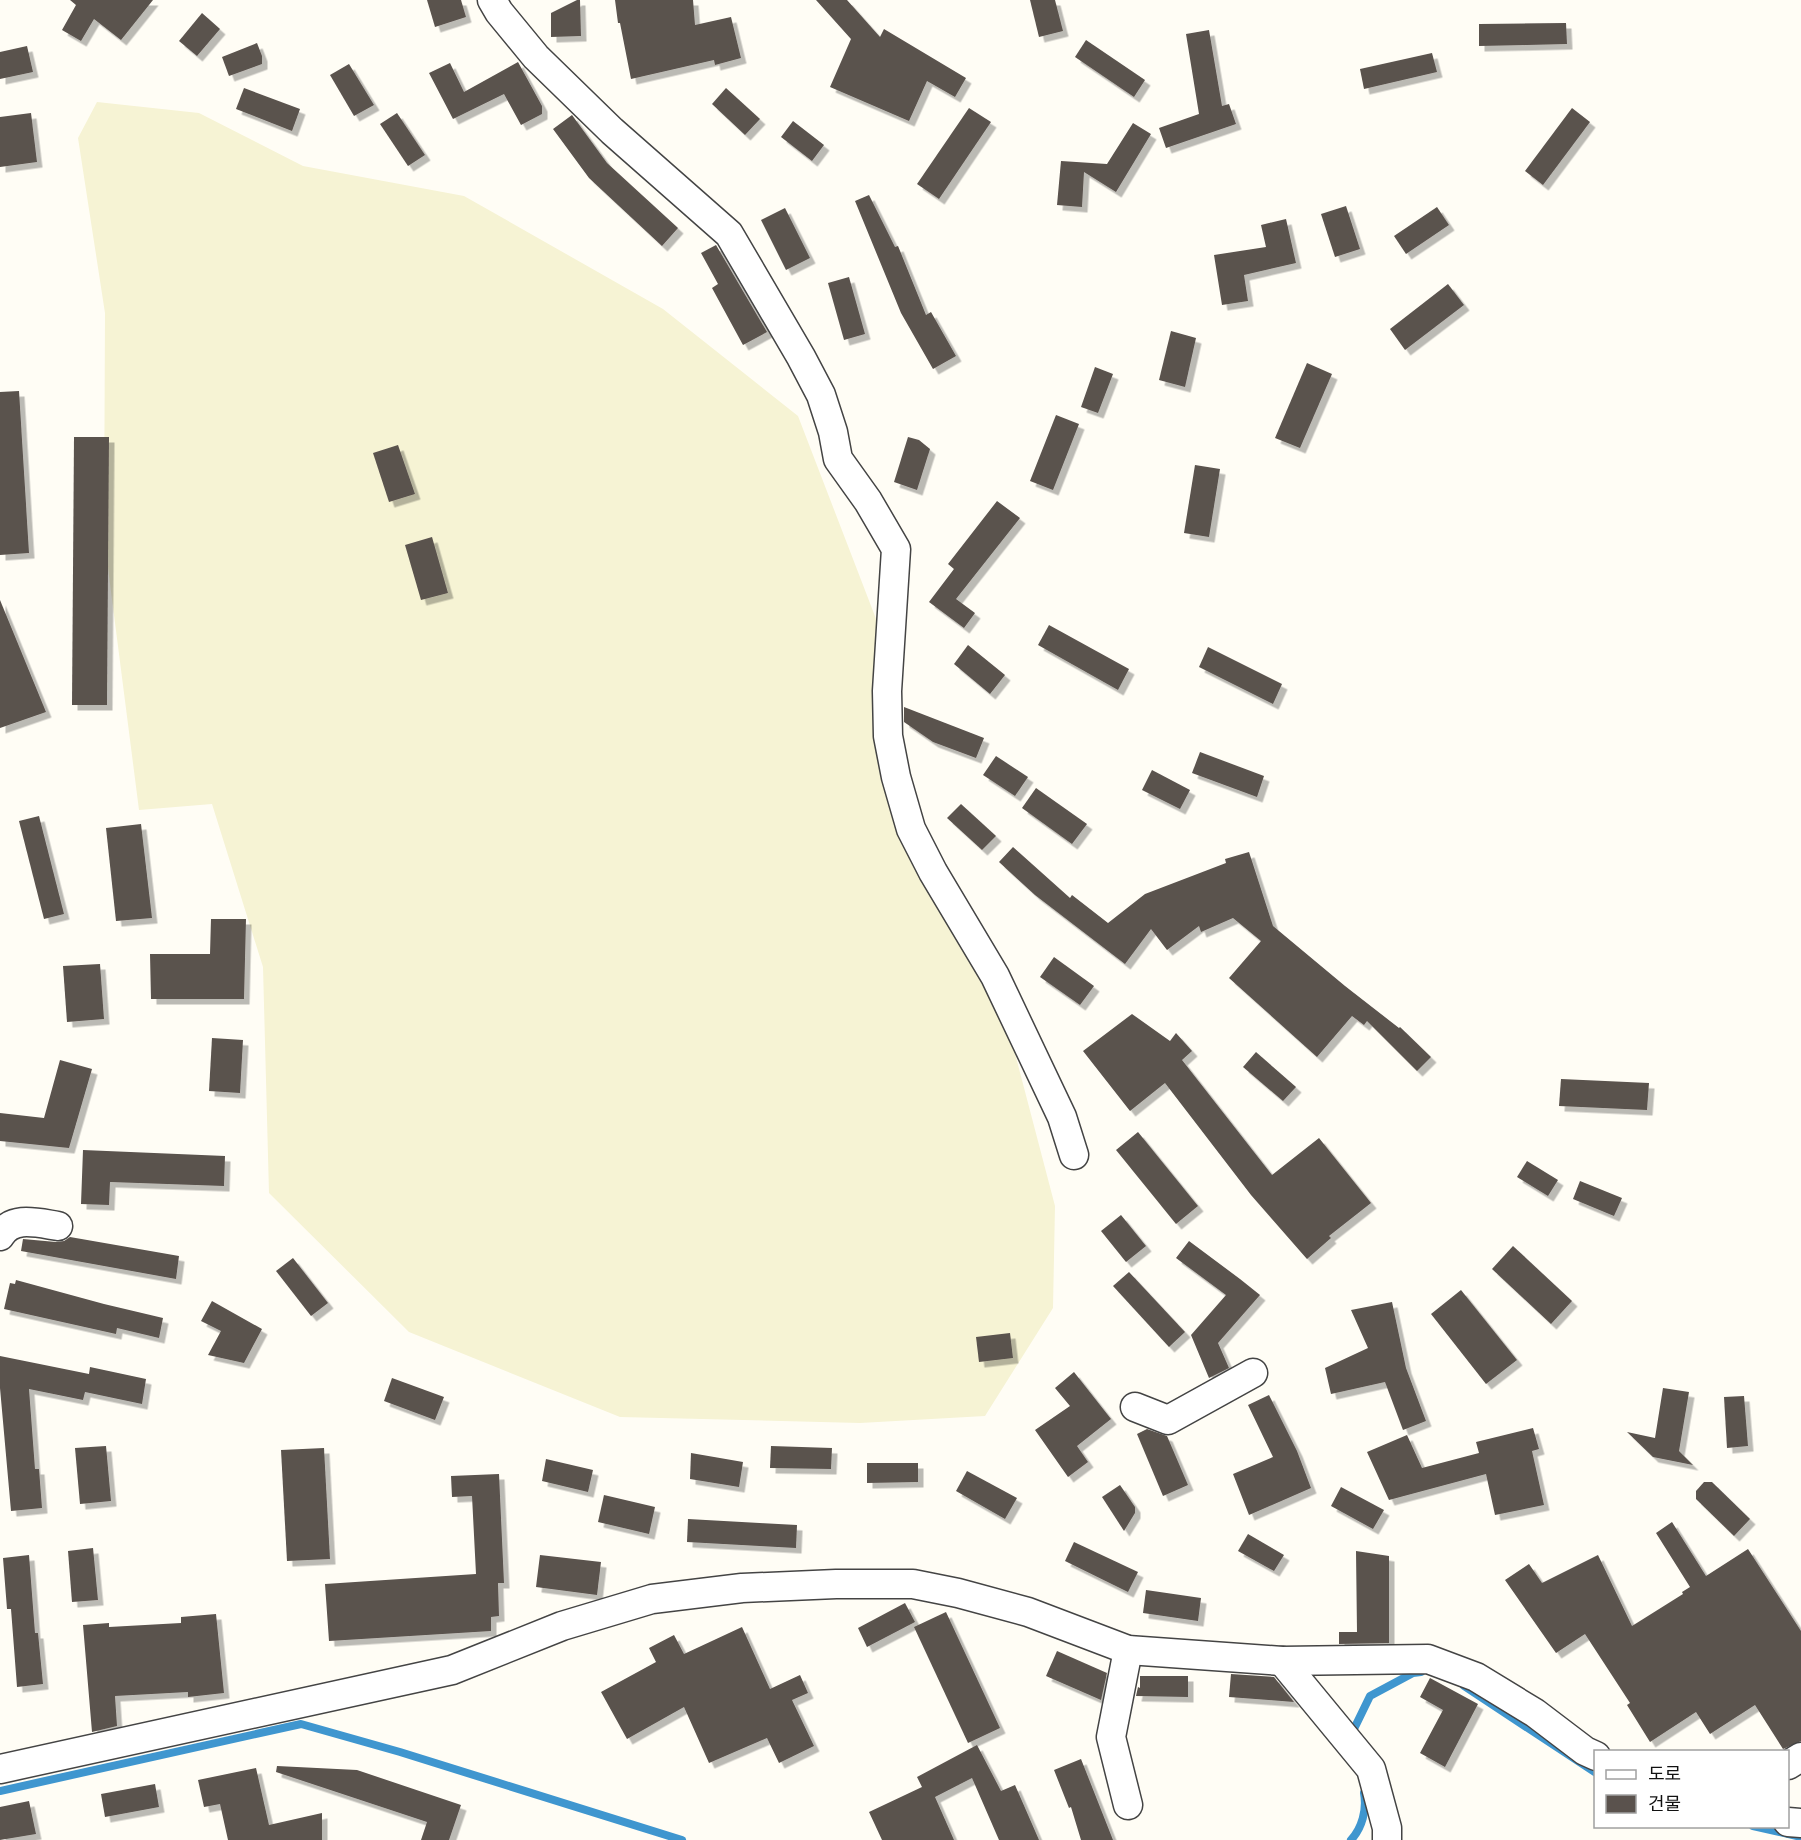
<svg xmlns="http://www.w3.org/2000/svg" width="1801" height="1840" font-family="'Libre Baskerville','Noto Sans KR',serif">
<defs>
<filter id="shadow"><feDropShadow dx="5.5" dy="5.5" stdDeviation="0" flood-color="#0004"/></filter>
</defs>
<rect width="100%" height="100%" fill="#fffdf5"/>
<polygon fill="#f6f3d4" points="97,102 199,113 303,166 464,196 663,309 798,416 888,650 888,775 1007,1023 1055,1206 1053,1308 985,1416 860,1423 620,1417 409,1332 269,1193 263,967 212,804 139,810 104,537 105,313 78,138"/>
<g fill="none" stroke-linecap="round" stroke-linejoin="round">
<g stroke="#3f96cf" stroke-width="8">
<polyline points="1464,1686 1596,1773"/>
<polyline points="1353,1734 1353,1731 1370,1696 1413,1673 1421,1672"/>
<polyline points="0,1791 301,1724 400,1752 682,1840"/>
<polyline points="1753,1826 1801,1837"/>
<path d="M1351,1840C1362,1828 1367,1810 1364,1793"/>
</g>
</g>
<g fill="#5a524d" filter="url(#shadow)">
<polygon points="70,0 153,0 121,40 94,19 81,41 62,30 76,5"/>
<polygon points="427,0 461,0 466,17 435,27"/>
<polygon points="577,0 580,0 581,36 551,37 551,13"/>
<polygon points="615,0 693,0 695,25 731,17 741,58 715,65 714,60 631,79 620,23 618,23"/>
<polygon points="816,0 847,0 880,37 884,29 966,78 955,97 927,81 909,121 830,87 851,39"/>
<polygon points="1030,0 1055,0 1063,31 1039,37"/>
<polygon points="202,13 220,29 197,56 179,41"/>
<polygon points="1566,23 1567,44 1479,46 1479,24"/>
<polygon points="1209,30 1222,106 1229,104 1236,124 1166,148 1159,128 1199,114 1186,34"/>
<polygon points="1086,40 1145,80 1134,97 1075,57"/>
<polygon points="257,43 262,56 262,64 229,76 222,57"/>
<polygon points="27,46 33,72 0,79 0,52"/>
<polygon points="1432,53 1437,72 1364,89 1360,69"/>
<polygon points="518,62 542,106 542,114 521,125 504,94 453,119 429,73 450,63 464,92"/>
<polygon points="349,64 374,105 354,116 330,75"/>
<polygon points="244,88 300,109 292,131 236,109"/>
<polygon points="726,88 760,119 745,135 712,104"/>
<polygon points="969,108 991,122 939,199 917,184"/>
<polygon points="1572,108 1590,122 1543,185 1525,171"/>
<polygon points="31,113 37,162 0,167 0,117"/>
<polygon points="397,113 425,155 408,166 380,124"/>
<polygon points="572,115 607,163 678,228 662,246 589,178 553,129"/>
<polygon points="793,121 824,145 812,161 781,137"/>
<polygon points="1133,123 1151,134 1116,192 1084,172 1082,207 1057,205 1061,161 1107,164"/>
<polygon points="869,195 895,247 898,246 926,315 931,312 956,356 933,369 901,313 855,201"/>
<polygon points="1346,206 1360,249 1335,257 1321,214"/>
<polygon points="1437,207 1449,225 1406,254 1394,236"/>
<polygon points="785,208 810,258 786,270 761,220"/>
<polygon points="1286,219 1296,263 1244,275 1248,301 1222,305 1214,255 1266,247 1261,225"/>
<polygon points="716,245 767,332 743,345 712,288 718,284 701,253"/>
<polygon points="849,277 865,334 844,340 828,283"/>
<polygon points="1448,284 1464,305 1405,350 1390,329"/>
<polygon points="1171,331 1196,338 1185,387 1159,380"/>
<polygon points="1307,363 1332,374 1300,448 1275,438"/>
<polygon points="1095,367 1113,374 1098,413 1081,407"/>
<polygon points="19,391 29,553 0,555 0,392"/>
<polygon points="1056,415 1079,424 1053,490 1030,481"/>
<polygon points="74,437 109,437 107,705 72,705"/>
<polygon points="908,437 919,440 930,449 917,490 894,482"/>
<polygon points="398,445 415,494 389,502 373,453"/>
<polygon points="1195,465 1220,469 1209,537 1184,533"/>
<polygon points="997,501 1020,518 956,599 975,613 964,628 929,602 954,569 948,564"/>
<polygon points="432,537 448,593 421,600 405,545"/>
<polygon points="0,600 46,712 0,728"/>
<polygon points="1049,625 1129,669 1118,690 1038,645"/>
<polygon points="968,645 1005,675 990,694 954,664"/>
<polygon points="1208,647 1282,684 1273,704 1199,667"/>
<polygon points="904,707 984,738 976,758 933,742 904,722"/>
<polygon points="1200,752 1264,776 1257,797 1192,773"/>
<polygon points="996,756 1028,777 1015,796 983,775"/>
<polygon points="1152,770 1190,790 1180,809 1142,790"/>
<polygon points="1036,788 1087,824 1072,844 1022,808"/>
<polygon points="961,804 996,836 982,850 947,818"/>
<polygon points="39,816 64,914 44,919 19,821"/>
<polygon points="141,824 152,918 116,921 106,828"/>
<polygon points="1013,847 1070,898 1072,895 1108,923 1145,894 1226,863 1225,859 1249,852 1273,926 1345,986 1399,1028 1400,1027 1431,1057 1417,1071 1367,1021 1364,1025 1352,1016 1317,1057 1229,978 1261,941 1233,918 1201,932 1199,926 1167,950 1151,929 1125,964 1035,895 999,862"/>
<polygon points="211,919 246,919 244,999 151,999 150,954 210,954"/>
<polygon points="1054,957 1094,986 1080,1005 1040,977"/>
<polygon points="100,964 104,1019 67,1022 63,966"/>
<polygon points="1132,1014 1170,1041 1176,1033 1192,1051 1182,1060 1272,1175 1319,1138 1371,1203 1329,1236 1331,1238 1307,1259 1251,1195 1165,1083 1130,1111 1083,1051"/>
<polygon points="212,1038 243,1040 240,1093 209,1091"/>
<polygon points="1256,1052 1296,1087 1283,1101 1243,1067"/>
<polygon points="60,1060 92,1069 69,1148 0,1141 0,1113 44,1118"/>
<polygon points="1561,1079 1649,1083 1647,1110 1559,1106"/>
<polygon points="1138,1132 1198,1206 1176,1224 1116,1150"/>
<polygon points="83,1150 225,1156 224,1186 110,1182 109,1205 81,1204"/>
<polygon points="1527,1161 1558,1180 1548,1196 1517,1177"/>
<polygon points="1580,1181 1622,1198 1614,1216 1573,1199"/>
<polygon points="1121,1215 1146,1246 1126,1262 1101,1231"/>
<polygon points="70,1237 179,1256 176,1279 21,1251 23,1239 56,1242 64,1241"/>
<polygon points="1189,1241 1240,1279 1260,1295 1218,1343 1229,1368 1209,1378 1191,1335 1226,1295 1176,1258"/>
<polygon points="1513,1246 1572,1301 1551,1324 1492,1269"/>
<polygon points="293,1258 328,1303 311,1316 276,1271"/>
<polygon points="1129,1272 1185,1332 1169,1347 1113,1286"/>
<polygon points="16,1280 104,1304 163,1318 159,1338 117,1328 116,1334 4,1309 10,1283 15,1284"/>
<polygon points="1461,1290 1517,1360 1486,1384 1431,1314"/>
<polygon points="212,1301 262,1329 244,1363 208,1355 221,1331 201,1321"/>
<polygon points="1392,1302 1406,1368 1426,1421 1403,1430 1385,1382 1331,1394 1325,1368 1368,1348 1351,1310"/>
<polygon points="1010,1333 1013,1358 979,1362 976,1337"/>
<polygon points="0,1356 89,1374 90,1367 146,1379 142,1404 85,1392 83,1400 29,1389 35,1469 39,1469 42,1508 11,1511 0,1388"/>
<polygon points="1074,1372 1111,1419 1077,1446 1088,1462 1068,1477 1035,1430 1070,1406 1055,1388"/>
<polygon points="392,1378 444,1397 435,1420 384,1401"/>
<polygon points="1663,1388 1689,1392 1679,1451 1693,1465 1653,1457 1627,1432 1655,1438"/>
<polygon points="1269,1395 1297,1451 1311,1488 1249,1515 1233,1474 1273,1457 1248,1405"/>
<polygon points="1744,1396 1748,1446 1727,1448 1724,1397"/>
<polygon points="1533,1428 1539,1449 1532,1451 1544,1505 1495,1515 1486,1474 1389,1500 1367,1452 1407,1435 1422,1468 1479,1453 1476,1442"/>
<polygon points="1147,1429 1167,1436 1188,1485 1163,1496 1137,1434"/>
<polygon points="106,1446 111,1501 80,1504 75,1448"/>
<polygon points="771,1446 832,1448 831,1469 770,1468"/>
<polygon points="324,1448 330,1559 287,1561 281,1450"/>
<polygon points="691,1453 743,1462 739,1487 690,1479"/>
<polygon points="546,1459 593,1470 588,1492 542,1481"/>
<polygon points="867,1463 918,1463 918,1482 867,1483"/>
<polygon points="967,1471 1017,1498 1005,1519 956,1491"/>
<polygon points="499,1474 504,1583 498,1583 499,1616 491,1617 491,1631 329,1641 325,1584 476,1574 472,1496 452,1497 451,1476"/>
<polygon points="1704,1482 1712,1482 1750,1519 1734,1536 1696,1499 1696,1491"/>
<polygon points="1120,1485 1135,1507 1135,1513 1124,1531 1102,1497"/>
<polygon points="1341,1487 1384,1510 1373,1529 1331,1506"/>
<polygon points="604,1495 655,1507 649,1534 598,1522"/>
<polygon points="688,1519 797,1525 796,1548 687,1542"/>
<polygon points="1672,1522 1706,1576 1748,1549 1801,1631 1801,1741 1783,1749 1755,1705 1710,1734 1696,1712 1650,1742 1627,1705 1630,1703 1585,1634 1556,1653 1505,1580 1529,1564 1542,1583 1598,1555 1632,1626 1683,1594 1682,1592 1690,1587 1656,1533"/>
<polygon points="1248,1534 1284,1555 1274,1571 1238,1551"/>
<polygon points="1074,1542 1138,1572 1128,1592 1065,1561"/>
<polygon points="93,1548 98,1600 72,1602 68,1551"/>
<polygon points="1356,1551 1389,1556 1389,1643 1339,1644 1339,1632 1357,1632"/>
<polygon points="29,1555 35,1633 38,1633 43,1684 17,1687 11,1609 7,1609 3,1558"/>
<polygon points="540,1555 601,1562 597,1595 536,1587"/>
<polygon points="1146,1590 1201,1598 1198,1621 1143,1613"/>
<polygon points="905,1603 915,1622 867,1647 858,1628"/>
<polygon points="946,1612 1000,1728 968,1743 914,1627"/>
<polygon points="216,1614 224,1693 188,1697 188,1692 115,1696 117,1726 92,1732 83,1625 109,1623 109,1627 181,1623 181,1617"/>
<polygon points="742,1627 770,1689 800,1675 808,1693 792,1700 814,1746 779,1763 767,1738 709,1763 684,1707 627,1739 601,1692 656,1662 649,1648 674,1635 684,1654"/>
<polygon points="1057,1651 1107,1673 1101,1700 1046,1676"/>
<polygon points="1231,1674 1274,1677 1294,1702 1229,1697"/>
<polygon points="1140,1676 1188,1676 1188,1697 1136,1696 1138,1687 1140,1688"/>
<polygon points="1430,1678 1478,1704 1445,1767 1420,1753 1443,1710 1420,1697"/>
<polygon points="977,1745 1001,1791 1015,1785 1039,1840 999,1840 972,1778 935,1797 954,1840 882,1840 869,1812 922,1787 917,1777"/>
<polygon points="1081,1759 1113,1840 1081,1840 1071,1807 1069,1808 1054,1770"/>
<polygon points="277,1766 357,1770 461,1805 449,1840 421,1840 427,1822 276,1772"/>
<polygon points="256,1768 269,1825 322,1813 322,1840 228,1840 220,1804 204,1807 198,1780"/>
<polygon points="155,1784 159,1807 105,1817 101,1794"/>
<polygon points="29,1801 36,1834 0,1840 0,1807"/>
</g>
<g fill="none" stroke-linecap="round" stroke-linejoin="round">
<g stroke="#444" stroke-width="31">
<g id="street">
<polyline points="492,0 499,12 536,57 612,131 729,234 801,357 821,395 833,432 838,459 868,501 896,549 887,691 888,736 896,777 911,829 933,872 995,976 1062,1117 1074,1155"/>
<path d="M0,1236C12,1215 38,1223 58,1226"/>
<polyline points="1135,1407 1168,1420 1253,1373"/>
<polyline points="1282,1661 1371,1769 1387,1828 1387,1840"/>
<polyline points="1788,1765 1801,1757"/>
<polyline points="0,1769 452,1670 562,1626 652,1599 742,1588 836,1584 913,1584 958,1593 1028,1612 1128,1650 1282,1661 1428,1659 1476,1677 1535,1713 1585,1751 1596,1756"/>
<polyline points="1128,1805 1111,1737 1128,1650"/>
<polyline points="1788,1822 1801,1823"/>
</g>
</g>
<use href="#street" stroke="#fff" stroke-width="28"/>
</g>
<rect x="1594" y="1750" width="195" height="78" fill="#ffffff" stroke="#a0a0a0" stroke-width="1.5"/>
<rect x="1606" y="1770" width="30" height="9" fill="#ffffff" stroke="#a0a0a0" stroke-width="1.5"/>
<text x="1648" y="1780" font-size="18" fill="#111111">도로</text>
<rect x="1606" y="1795" width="30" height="18" fill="#5a524d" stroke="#a0a0a0" stroke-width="1.5"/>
<text x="1648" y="1810" font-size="18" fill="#111111">건물</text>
</svg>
